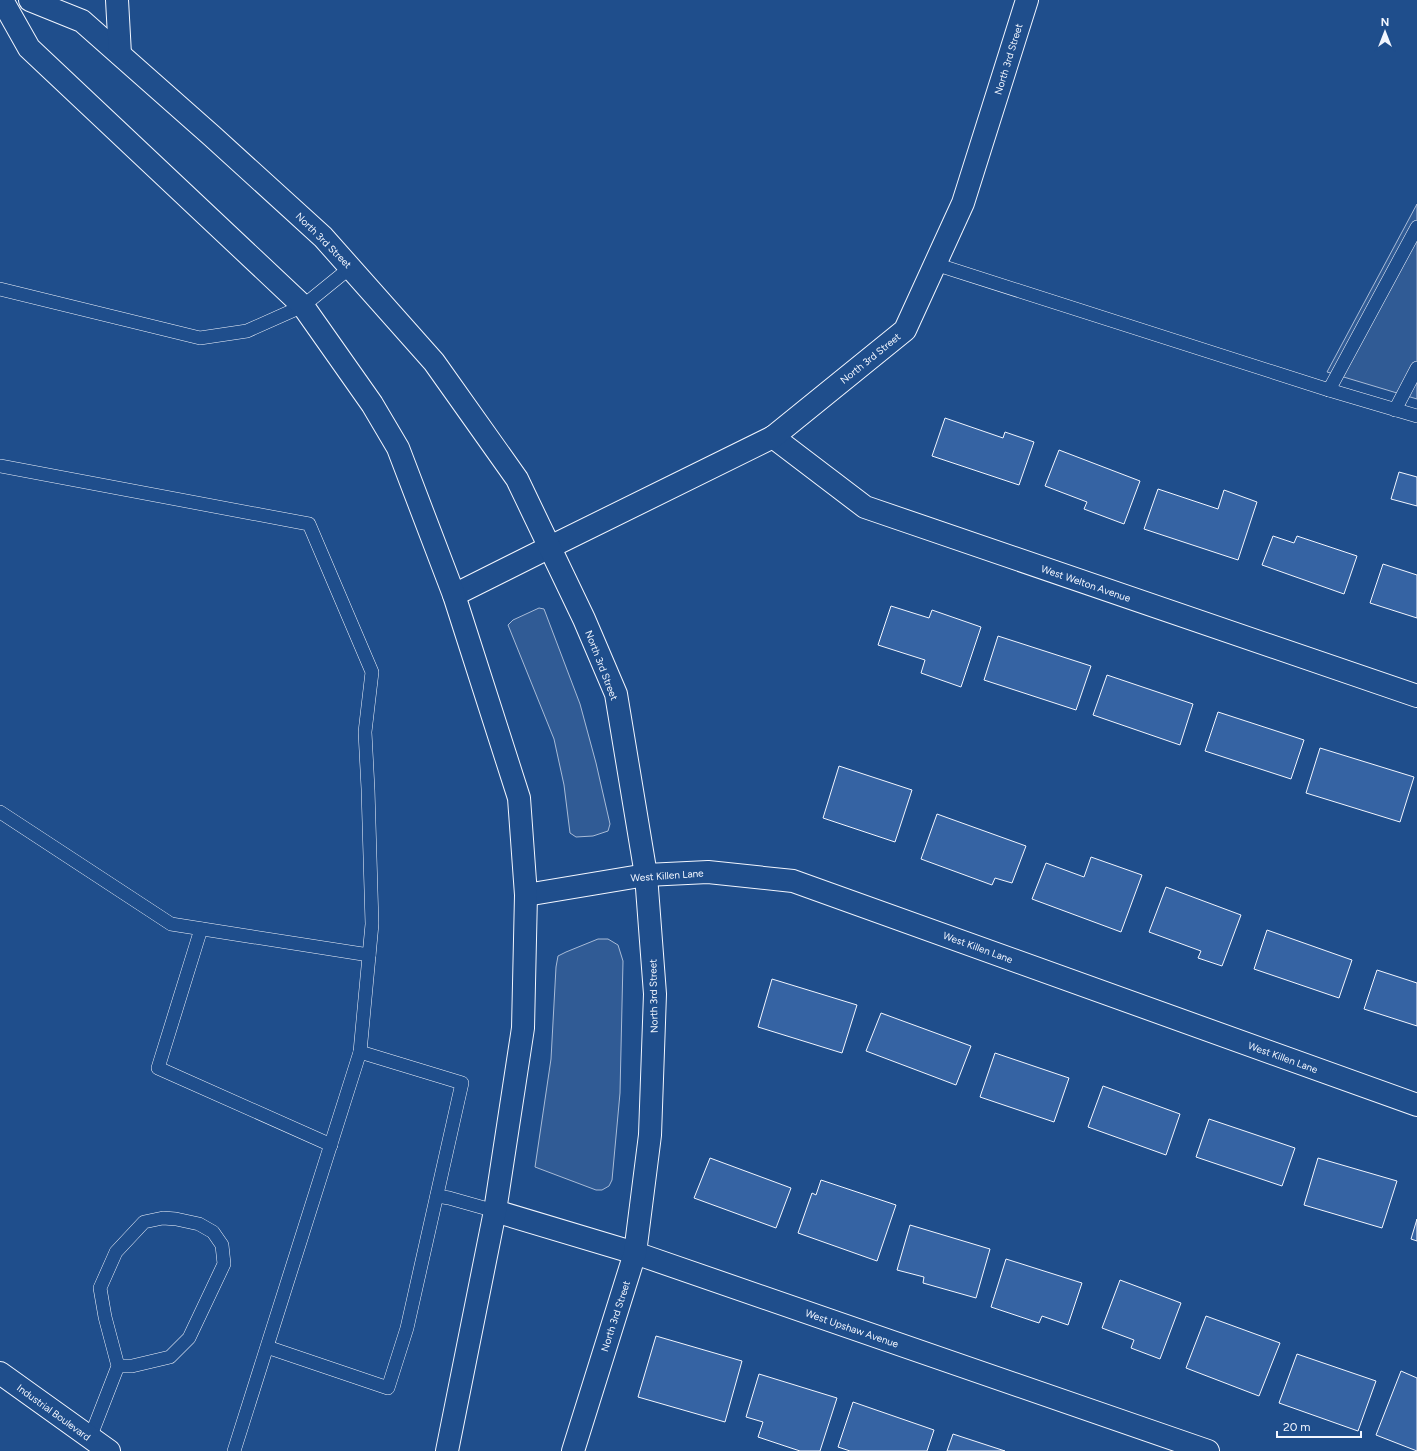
<svg xmlns="http://www.w3.org/2000/svg" width="1417" height="1451" font-family="Figtree,sans-serif">
<rect width="100%" height="100%" fill="#1f4e8c"/>
<g fill="#305b95" stroke="#a8bbd7">
<polygon points="1417,204 1417,399 1327,372"/>
<polygon points="539,608 544,609 580,704 596,763 610,824 608,831 593,836 576,837 570,833 564,785 554,739 508,625 513,620"/>
<polygon points="598,939 608,939 618,945 623,961 620,1093 612,1180 609,1186 602,1190 596,1190 535,1167 551,1059 556,967 558,956 566,952"/>
</g>
<g fill="#3563a3" stroke="#f2f6ff">
<polygon points="945,418 1003,438 1005,432 1034,442 1019,485 932,456"/>
<polygon points="1059,450 1140,481 1124,524 1084,509 1087,502 1045,486"/>
<polygon points="1399,472 1417,477 1417,506 1391,499"/>
<polygon points="1158,489 1218,509 1224,490 1257,502 1238,560 1144,529"/>
<polygon points="1273,536 1294,543 1297,536 1357,556 1344,594 1262,565"/>
<polygon points="1383,564 1417,575 1417,618 1370,603"/>
<polygon points="891,606 929,618 932,610 981,627 961,687 921,673 925,660 878,645"/>
<polygon points="998,636 1091,666 1076,710 984,680"/>
<polygon points="1107,675 1193,704 1180,745 1093,715"/>
<polygon points="1218,712 1304,740 1291,779 1205,751"/>
<polygon points="1320,748 1414,777 1400,822 1306,793"/>
<polygon points="839,766 912,790 895,842 823,818"/>
<polygon points="937,814 1026,846 1012,883 995,878 992,885 921,859"/>
<polygon points="1091,857 1142,875 1121,932 1032,899 1046,863 1084,877"/>
<polygon points="1166,887 1241,915 1222,966 1198,958 1201,951 1149,932"/>
<polygon points="1267,930 1352,960 1339,998 1254,969"/>
<polygon points="1377,970 1417,983 1417,1026 1364,1009"/>
<polygon points="772,979 857,1005 842,1053 758,1027"/>
<polygon points="881,1013 971,1046 956,1085 866,1051"/>
<polygon points="995,1053 1069,1078 1054,1122 980,1097"/>
<polygon points="1103,1086 1180,1114 1166,1155 1088,1127"/>
<polygon points="1209,1119 1295,1148 1282,1186 1196,1157"/>
<polygon points="710,1158 791,1188 776,1228 694,1198"/>
<polygon points="1318,1158 1397,1181 1382,1228 1304,1205"/>
<polygon points="821,1180 896,1205 877,1261 798,1233 812,1193 816,1195"/>
<polygon points="1417,1219 1417,1241 1411,1239"/>
<polygon points="910,1225 990,1249 976,1298 923,1283 924,1277 897,1270"/>
<polygon points="1006,1259 1082,1283 1068,1325 1042,1316 1039,1323 991,1307"/>
<polygon points="1120,1280 1181,1303 1160,1359 1131,1348 1134,1340 1102,1328"/>
<polygon points="1206,1316 1280,1343 1259,1396 1186,1368"/>
<polygon points="656,1336 742,1361 725,1422 638,1397"/>
<polygon points="1297,1354 1376,1381 1358,1431 1279,1403"/>
<polygon points="1401,1371 1417,1378 1417,1451 1376,1435"/>
<polygon points="759,1374 837,1398 820,1451 800,1451 758,1437 763,1422 746,1417"/>
<polygon points="853,1402 934,1430 927,1451 850,1451 838,1447"/>
<polygon points="953,1434 1005,1451 947,1451"/>
</g>
<g fill="none" stroke-linecap="round" stroke-linejoin="round">
<g stroke="#f2f6ff" stroke-width="14">
<g id="service">
<polyline points="935,264 1329,390 1417,416"/>
<polyline points="0,289 200,338 247,331 303,306 351,267"/>
<polyline points="1329,390 1417,227"/>
<polyline points="1395,410 1417,368"/>
<polyline points="0,466 309,524 372,672 365,732 368,789 372,924 360,1052"/>
<polyline points="0,812 171,924 369,955"/>
<polyline points="201,929 158,1068 331,1145"/>
<polyline points="437,1196 449,1198 495,1211"/>
<polyline points="90,1438 118,1366 105,1317 100,1288 116,1252 144,1222 163,1218 176,1219 199,1224 213,1232 222,1245 224,1264 189,1338 170,1357 132,1366 118,1366"/>
<polyline points="234,1451 360,1052 462,1083 407,1328 388,1388 267,1347"/>
</g>
</g>
<g stroke="#f2f6ff" stroke-width="24">
<g id="minor">
<polyline points="773,437 865,507 1417,696"/>
<polyline points="454,595 550,547 773,437 905,330 963,203 1027,0"/>
<polyline points="526,895 646,875 708,872 793,881 1417,1105"/>
<polyline points="495,1211 635,1253 1208,1451"/>
</g>
</g>
<g stroke="#f2f6ff" stroke-width="24">
<polyline id="tertiary" points="0,1373 109,1451"/>
</g>
<g stroke="#f2f6ff" stroke-width="24">
<g id="primary">
<polyline points="2,0 29,48 303,306 372,404 398,448 454,595 519,798 526,895 523,1028 495,1211 447,1451"/>
<polyline points="30,0 82,21 212,136 323,237 434,362 517,479 584,619 616,694 646,875 655,994 650,1135 635,1253 573,1451"/>
<polyline points="117,0 120,54"/>
</g>
</g>
<use href="#service" stroke="#1f4e8c" stroke-width="13"/>
<use href="#minor" stroke="#1f4e8c" stroke-width="22"/>
<use href="#tertiary" stroke="#1f4e8c" stroke-width="22"/>
<use href="#primary" stroke="#1f4e8c" stroke-width="22"/>
</g>
<g text-anchor="middle" stroke-width="3" stroke-linejoin="round" paint-order="stroke">
<g font-size="10" fill="#f2f6ff" stroke="#1f4e8c">
<text transform="translate(1008 59) rotate(-73)" y="4">North 3rd Street</text>
<text transform="translate(324 240) rotate(45)" y="4">North 3rd Street</text>
<text transform="translate(870 358) rotate(-39)" y="4">North 3rd Street</text>
<text transform="translate(1086 583) rotate(19)" y="4">West Welton Avenue</text>
<text transform="translate(602 665) rotate(69)" y="4">North 3rd Street</text>
<text transform="translate(667 875) rotate(-4)" y="4">West Killen Lane</text>
<text transform="translate(978 947) rotate(20)" y="4">West Killen Lane</text>
<text transform="translate(653 996) rotate(-91)" y="4">North 3rd Street</text>
<text transform="translate(1283 1057) rotate(20)" y="4">West Killen Lane</text>
<text transform="translate(615 1316) rotate(-72)" y="4">North 3rd Street</text>
<text transform="translate(852 1328) rotate(19)" y="4">West Upshaw Avenue</text>
<text transform="translate(54 1412) rotate(36)" y="4">Industrial Boulevard</text>
</g>
</g>
<g transform="translate(1385 32)" stroke="#1f4e8c" stroke-width="3" paint-order="stroke">
<path d="M0-3L7 15L0 10L-7 15Z" fill="#f2f6ff"/>
<text y="-6" font-size="11" font-weight="bold" text-anchor="middle" fill="#f2f6ff">N</text>
</g>
<path d="M1277 1431v6h84v-6" fill="none" stroke="#f2f6ff" stroke-width="2"/>
<text x="1283" y="1431" font-size="12" fill="#f2f6ff" stroke="#1f4e8c" stroke-width="3" paint-order="stroke">20 m</text>
</svg>
